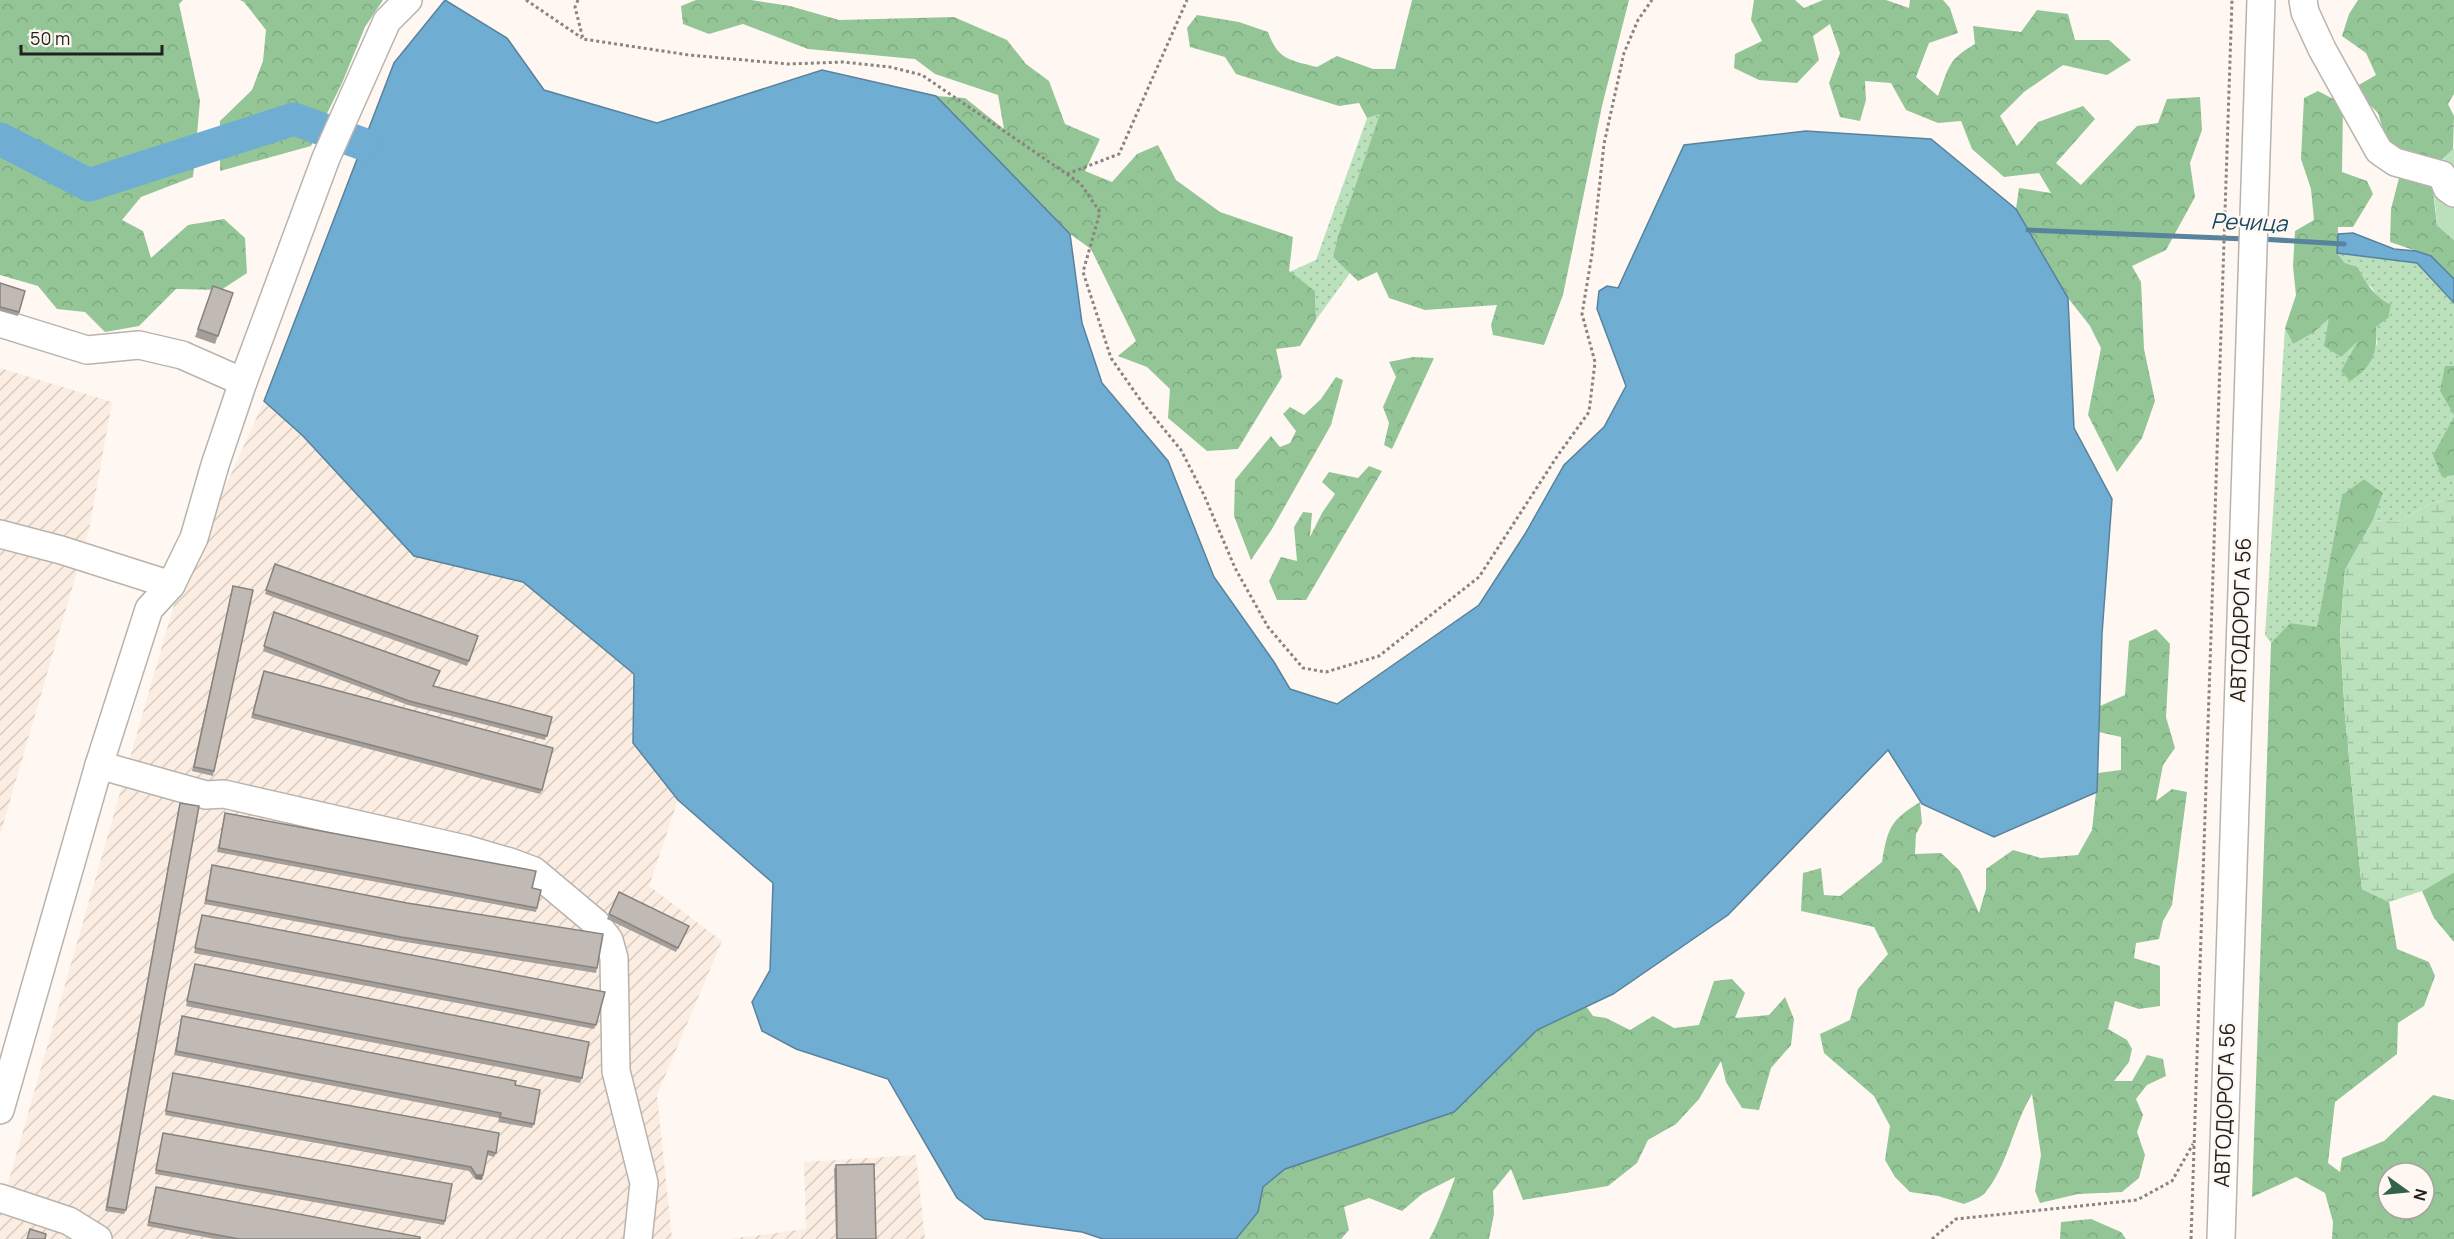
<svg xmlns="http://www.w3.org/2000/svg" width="2454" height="1239" font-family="Manrope,sans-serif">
<defs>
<pattern id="industrial-furrows" width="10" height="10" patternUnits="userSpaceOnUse" patternTransform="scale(1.5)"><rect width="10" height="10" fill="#fbede2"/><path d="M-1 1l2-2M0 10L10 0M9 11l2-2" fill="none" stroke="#d7cbc1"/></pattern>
<pattern id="grass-dots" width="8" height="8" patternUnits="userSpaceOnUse" patternTransform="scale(1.5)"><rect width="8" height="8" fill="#bae1bc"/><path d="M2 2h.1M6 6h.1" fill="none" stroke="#a0c1a1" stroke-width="1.8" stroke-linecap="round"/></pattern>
<pattern id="forest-crowns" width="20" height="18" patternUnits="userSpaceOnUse" patternTransform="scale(1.5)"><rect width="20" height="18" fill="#93c596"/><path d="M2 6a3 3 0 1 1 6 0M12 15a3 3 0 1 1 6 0" fill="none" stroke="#7ea981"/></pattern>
<pattern id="wetland-marsh" width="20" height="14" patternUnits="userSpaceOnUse" patternTransform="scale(1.5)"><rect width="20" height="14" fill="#bae1bc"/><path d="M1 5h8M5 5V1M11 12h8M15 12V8" fill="none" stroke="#a0c1a1"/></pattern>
</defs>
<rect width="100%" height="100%" fill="#fff8f2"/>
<g fill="url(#industrial-furrows)">
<polygon points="0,368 112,402 89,530 0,835"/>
<polygon points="264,401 303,436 414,556 523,582 634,674 633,743 678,800 649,886 722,941 657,1095 672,1239 0,1239 0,1211 177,594"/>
<polygon points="916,1155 925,1239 729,1239 806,1229 804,1162"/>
</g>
<g fill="url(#grass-dots)">
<polygon points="1381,113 1337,239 1333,257 1350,273 1316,320 1315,291 1289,272 1316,260 1367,118"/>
<polygon points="2337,253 2417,263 2454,303 2454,499 2431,503 2397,522 2373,520 2383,493 2364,479 2342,495 2317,628 2290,623 2271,643 2265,635 2285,328 2293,344 2329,317 2360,339 2342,370 2350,381 2377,344 2376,327 2388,318 2380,300 2372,288 2364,281 2358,267 2345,263"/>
</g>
<g fill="url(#forest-crowns)" fill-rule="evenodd">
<polygon points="0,0 183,0 179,4 200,101 193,177 141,197 122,220 143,231 151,258 188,225 224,219 245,238 247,273 221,290 176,289 139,326 105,332 85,312 57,309 38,286 0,275"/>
<polygon points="240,0 383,0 365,27 342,83 311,146 220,171 220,121 252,90 263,61 266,30 244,2"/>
<polygon points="696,0 751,0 790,6 839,20 954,17 1007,40 1026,64 1049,81 1065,124 1100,139 1085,171 1112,182 1137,154 1158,145 1176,180 1220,212 1293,237 1289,271 1315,291 1316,320 1300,346 1276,349 1282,377 1238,449 1207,451 1168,418 1170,389 1147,367 1118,356 1136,341 1091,249 1070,234 936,96 965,98 1004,129 998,95 935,74 915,59 808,49 743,24 709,34 683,24 681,6"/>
<path d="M1412,0H1629L1602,106L1563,295L1544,345L1493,335L1491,325L1497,305L1425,310L1389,298L1377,272L1358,281L1333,257L1337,239L1380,114L1367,118L1359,103L1339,106L1236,74L1225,57L1190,47L1187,28L1197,15L1239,22L1268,32C1278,60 1290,60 1317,67L1337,56L1373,69H1395Z"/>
<path d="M1754,0H1795L1804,8L1823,0H1886L1909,8L1910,0H1943L1950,8L1958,33L1929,43L1916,77L1938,96C1949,68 1947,60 1975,44L1973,26L2021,32L2037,10L2068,14L2075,40H2109L2131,60L2107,75L2063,65L2024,92L2000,116L2017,146L2038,122L2083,106L2095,119L2056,163L2081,185L2137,126L2158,123L2167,99L2200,97L2202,130L2190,163L2195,197L2166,250L2132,266L2141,282L2144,349L2155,401L2142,438L2117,472L2088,415L2101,348L2090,326L2068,298L2016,209L2019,188L2051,193L2039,173L2004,177L1972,149L1961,121L1938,123L1906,110L1891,83L1865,81L1866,100L1860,121L1840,117L1829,83L1840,53L1830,24L1813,36L1819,60L1797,83L1759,80L1734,68L1735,54L1762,41L1751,20Z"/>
<polygon points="2358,0 2454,0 2454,94 2448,104 2454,116 2453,149 2439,163 2398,151 2385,137 2378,113 2367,102 2357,86 2376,75 2366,53 2342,36 2349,14"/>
<path d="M2318,91L2343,104L2342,172L2367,181L2373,194L2353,227H2338L2337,253L2345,263L2358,267C2364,282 2376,298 2391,305L2388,318L2376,327C2378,352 2372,368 2350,381L2341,371L2358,341L2341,357L2324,346L2329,318L2314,332L2293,344L2285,328L2296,295L2293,266L2295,231L2314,220L2311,189L2301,159L2304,98Z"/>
<polygon points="2399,178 2432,183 2437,225 2454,240 2454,279 2431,256 2390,242 2391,209"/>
<polygon points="1413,357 1434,358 1392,449 1384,445 1389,423 1383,407 1396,377 1389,362"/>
<polygon points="2445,366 2454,366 2454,415 2440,391"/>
<polygon points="1336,377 1343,380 1331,425 1272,529 1251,560 1234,516 1235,480 1271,436 1280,447 1290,443 1296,431 1283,414 1290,407 1304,415 1321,399"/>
<polygon points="2454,417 2454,475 2442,477 2433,455"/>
<polygon points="1369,466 1382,471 1306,600 1277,600 1269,581 1281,557 1297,561 1294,527 1303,512 1312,513 1310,537 1322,513 1335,494 1322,482 1329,472 1358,478"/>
<path d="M2364,479L2383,493L2373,520L2345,570L2340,635L2345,716L2362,889L2389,902L2397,949L2429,962L2435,976L2424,1006L2398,1023L2397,1054L2335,1102L2328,1163L2340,1172L2342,1158L2384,1141L2433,1095L2454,1100V1239H2332L2333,1222L2325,1193L2296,1177L2252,1197L2271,643L2290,623L2317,627L2342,495ZM2388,1173H2424V1209H2388Z"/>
<path d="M2156,629L2170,644L2166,717L2175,748L2163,765L2156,801L2172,789L2187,792L2172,905L2163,921L2159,939L2136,943L2134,958L2160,966V1006L2139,1009L2115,1001L2108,1029L2127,1040L2132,1049L2129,1062L2114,1081H2132L2147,1055L2163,1059L2166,1076L2147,1085L2136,1099L2143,1115L2137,1132L2145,1155L2139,1178L2122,1192L2078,1194L2040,1203L2035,1191L2041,1155L2032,1094C2013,1125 2008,1165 1985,1193C1980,1198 1971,1201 1964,1204L1938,1196L1910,1192L1895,1177L1885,1160L1890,1126L1874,1096L1824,1053L1820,1034L1850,1020L1858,989L1888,954L1874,927L1801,911L1803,873L1821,868L1824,895L1840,896L1882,862C1888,827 1890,821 1920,802L1922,823L1916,834L1915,854L1941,853L1960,871L1979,913L1986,889V869L2013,850L2041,858L2078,855L2092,830L2098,773L2121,770V737L2099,732L2100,706L2125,695L2129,641Z"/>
<polygon points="2454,872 2454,942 2434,918 2422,891"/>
<path d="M1732,979L1745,993L1735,1018L1769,1015L1785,997L1794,1019L1791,1045L1771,1068L1759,1110L1742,1108L1726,1082L1721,1061L1699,1099L1676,1124L1648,1140L1637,1163L1608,1186L1523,1200L1511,1169L1493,1191L1494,1214L1489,1239H1429C1433,1236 1453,1185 1455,1177L1422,1194L1402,1211L1369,1198L1344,1207L1349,1230L1341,1239H1236L1258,1212L1263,1187L1285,1169L1454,1112L1537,1030L1586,1006L1593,1016L1606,1018L1630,1030L1653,1016L1674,1028L1699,1025L1714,981Z"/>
<polygon points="2091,1219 2121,1232 2126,1239 2060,1239 2061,1222"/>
</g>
<polygon fill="url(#wetland-marsh)" points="2454,499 2454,872 2422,891 2389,902 2362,889 2345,716 2340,635 2345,570 2373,520 2397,522 2431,503"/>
<path fill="#bae1bc" d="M2454,148V240L2437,225C2435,187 2424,178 2454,148Z"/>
<g fill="#6fadd3" stroke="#58839d" stroke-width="1.5">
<polygon points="445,0 507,38 544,90 657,123 822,70 936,96 1070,234 1082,323 1102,383 1168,461 1214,577 1274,662 1290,689 1337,704 1479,605 1525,534 1564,465 1604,427 1626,386 1597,309 1599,291 1607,286 1618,288 1684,145 1806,131 1931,139 2016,209 2068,298 2074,428 2112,499 2102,634 2097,792 1994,837 1922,804 1888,750 1728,915 1613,994 1537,1030 1454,1112 1285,1169 1263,1187 1258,1212 1236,1239 1103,1239 1082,1232 985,1219 957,1198 888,1079 796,1049 762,1031 752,1002 770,970 773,883 678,800 633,743 634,674 523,582 414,556 303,436 264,401 394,63"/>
<polygon points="2353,233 2394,249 2416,251 2431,256 2454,279 2454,303 2417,263 2337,253 2338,234"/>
</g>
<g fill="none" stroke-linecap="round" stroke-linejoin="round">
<g stroke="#58839d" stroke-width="5">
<polyline points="2028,230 2246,239"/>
<polyline points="2261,239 2344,244"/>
</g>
<polyline stroke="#6fadd3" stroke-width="33" points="0,139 89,185 294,119 363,144"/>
<g stroke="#b9b3ad" stroke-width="30">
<g id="minor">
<polyline points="2303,0 2305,12 2322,49 2379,151 2395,162 2442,175 2447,188 2454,193"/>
<polyline points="0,323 87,350 139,345 182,355 243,382"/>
<polyline points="0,534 61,550 171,585"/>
<polyline points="99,765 206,795 224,794 465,849 510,862 534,871 596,923 609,940 614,958 616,1071 644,1183 638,1239"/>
<polyline points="0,1110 99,765 149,609 171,585 194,538 215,465 243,382 326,158 387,21 408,0"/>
<polyline points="0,1198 69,1221 98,1239"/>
<polyline points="2221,1239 2261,0"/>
</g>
</g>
<g stroke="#898480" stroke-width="3" stroke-dasharray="3 3" stroke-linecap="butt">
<polyline points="526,0 582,38"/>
<polyline points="578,0 575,7 583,39 689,55 788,64 843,62 890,67 922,75 1080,183 1100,212 1083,272 1111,358 1141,401 1181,450 1204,495 1235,568 1268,627 1303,668 1326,672 1379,656 1479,577 1558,455 1589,412 1595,362 1582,314 1592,254 1604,144 1624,53 1638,20 1652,0"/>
<polyline points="1067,174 1119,154 1187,0"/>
<polyline points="1932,1239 1956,1219 2137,1200 2172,1181 2193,1144"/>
<polyline points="2191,1239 2232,0"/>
</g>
<use href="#minor" stroke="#fff" stroke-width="27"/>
</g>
<g fill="#a59f9b">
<polygon points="0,283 25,291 18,316 0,311"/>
<polygon points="213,286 233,293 215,344 195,337"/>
<polygon points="275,564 469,661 467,666 265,594"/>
<polygon points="233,586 214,771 213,776 192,771"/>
<polygon points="272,617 440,671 433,686 552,717 545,740 408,705 263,651"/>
<polygon points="262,675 542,790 540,794 251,718"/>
<polygon points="180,803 126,1210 124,1214 105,1211 179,807"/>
<polygon points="225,813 537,908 536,912 217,852"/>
<polygon points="212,865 597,968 596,973 400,941 204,904"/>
<polygon points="609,914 687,930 676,952 607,919"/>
<polygon points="202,915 596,1025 594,1029 194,953"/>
<polygon points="195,964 582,1078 580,1083 186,1006"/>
<polygon points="182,1016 515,1085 534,1124 532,1128 498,1122 499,1118 174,1055"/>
<polygon points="173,1073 496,1153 494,1157 487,1155 482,1180 475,1179 469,1171 165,1115"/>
<polygon points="163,1133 445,1221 444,1225 155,1174"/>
<polygon points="836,1165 876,1239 836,1239 834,1169"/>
<polygon points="156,1187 420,1239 215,1239 147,1226"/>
</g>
<polygon fill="#86827e" points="476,1175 483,1175 482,1180 475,1179"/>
<g fill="#c0b9b4" stroke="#86827e" stroke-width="1.5">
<polygon points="0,283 25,291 19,312 0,307"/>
<polygon points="213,286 233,293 218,336 198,329"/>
<polygon points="275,564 478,636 469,661 266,590"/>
<polygon points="233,586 253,590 214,771 194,767"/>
<polygon points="274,612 440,671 433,686 552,717 547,736 409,701 264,646"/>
<polygon points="264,671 553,748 542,790 253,714"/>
<polygon points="180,803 199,806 126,1210 107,1207"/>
<polygon points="225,813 536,871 532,888 541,890 537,908 219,848"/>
<polygon points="212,865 407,903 603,934 597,968 401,937 206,900"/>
<polygon points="619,892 689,926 678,948 609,914"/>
<polygon points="202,915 605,992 596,1025 195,948"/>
<polygon points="195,964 589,1042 582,1078 187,1001"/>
<polygon points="182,1016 516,1081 515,1085 540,1090 534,1124 500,1117 501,1113 176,1051"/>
<polygon points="173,1073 499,1133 496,1153 488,1151 483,1175 476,1175 471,1167 166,1111"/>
<polygon points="163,1133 452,1184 445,1221 156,1170"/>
<polygon points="874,1164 876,1239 837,1239 836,1165"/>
<polygon points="156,1187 420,1237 420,1239 239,1239 149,1222"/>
<polygon points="30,1229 46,1234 45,1239 27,1239"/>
</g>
<g text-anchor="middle" stroke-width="5" stroke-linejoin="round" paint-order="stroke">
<g font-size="21" fill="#23211f" stroke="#fff8f2">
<text transform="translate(2241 620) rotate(-88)" y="7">АВТОДОРОГА 56</text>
<text transform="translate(2225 1105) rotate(-88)" y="7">АВТОДОРОГА 56</text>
</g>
<g font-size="22" font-style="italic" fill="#194a65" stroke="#fff8f2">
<text transform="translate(2249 222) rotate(2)" y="8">Речица</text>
</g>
</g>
<g transform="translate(2406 1191) rotate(105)"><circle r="28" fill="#fff8f2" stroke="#a7a29e" stroke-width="1.5"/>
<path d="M0-4.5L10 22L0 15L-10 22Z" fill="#306347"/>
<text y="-9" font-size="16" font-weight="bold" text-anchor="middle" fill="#23211f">N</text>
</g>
<path d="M21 45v9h141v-9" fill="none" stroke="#23211f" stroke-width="3"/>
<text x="30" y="45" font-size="18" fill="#23211f" stroke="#fff8f2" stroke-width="4.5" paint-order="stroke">50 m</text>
</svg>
